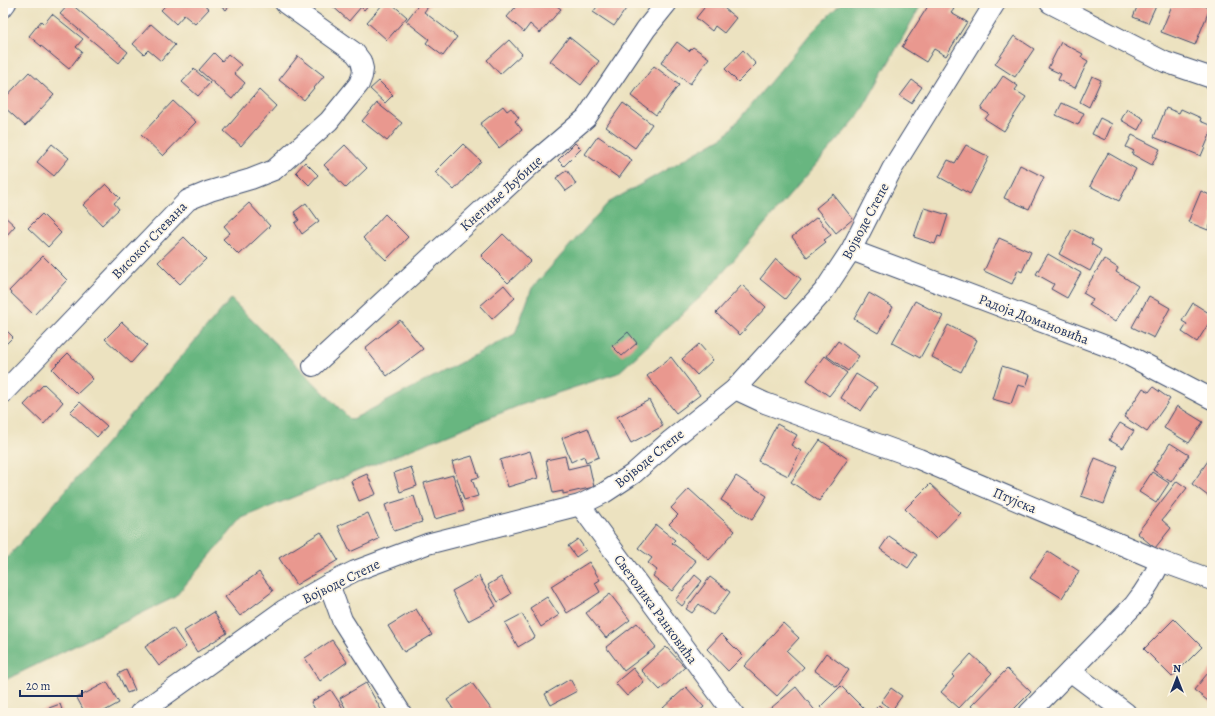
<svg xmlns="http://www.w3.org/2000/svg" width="1215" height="716" font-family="Alegreya,serif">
<rect width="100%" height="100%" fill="#fcf5e5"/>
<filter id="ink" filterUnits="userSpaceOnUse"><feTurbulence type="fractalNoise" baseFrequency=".025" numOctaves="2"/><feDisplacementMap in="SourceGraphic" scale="8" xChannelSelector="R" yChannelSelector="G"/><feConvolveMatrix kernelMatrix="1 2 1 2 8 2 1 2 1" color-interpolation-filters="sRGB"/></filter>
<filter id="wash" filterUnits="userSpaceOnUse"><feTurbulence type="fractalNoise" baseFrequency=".012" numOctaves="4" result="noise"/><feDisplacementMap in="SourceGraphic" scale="16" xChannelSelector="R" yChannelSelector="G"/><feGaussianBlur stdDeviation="0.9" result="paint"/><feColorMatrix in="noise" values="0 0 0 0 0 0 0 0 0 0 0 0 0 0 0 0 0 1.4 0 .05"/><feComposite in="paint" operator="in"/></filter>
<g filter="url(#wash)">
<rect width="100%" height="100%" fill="#ece2c0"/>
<polygon fill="#67b680" stroke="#41726f" points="841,3 922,3 859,115 706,292 618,373 518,406 242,518 175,597 3,681 3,563 231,299 351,420 515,334 532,288 608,203 725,136 811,33"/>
<g id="blocks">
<g fill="#e9988f">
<polygon points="70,3 128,52 119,63 60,14"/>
<polygon points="168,3 202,3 209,9 195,24 184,15 176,24 161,10"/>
<polygon points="218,3 232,3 226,10"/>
<polygon points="331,3 370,3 364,10 361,7 349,21 330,4"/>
<polygon points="384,3 391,3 407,17 387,40 367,22"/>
<polygon points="420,3 431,3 424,12 457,37 443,56 426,43 429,39 406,21"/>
<polygon points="519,3 553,3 561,9 540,33 530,24 524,32 507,17"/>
<polygon points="600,3 630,3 614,26 593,12"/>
<polygon points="708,3 718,3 736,18 724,33 715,26 712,31 696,18"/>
<polygon points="930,3 944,3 954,9 951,13 967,22 946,56 934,49 926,62 902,47"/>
<polygon points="1127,3 1157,3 1148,23 1133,17 1137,7"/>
<polygon points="1173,3 1198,3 1210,8 1195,45 1161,32"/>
<polygon points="52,14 83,39 76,47 82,52 69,69 29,36 41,21 44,24"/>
<polygon points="151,24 175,45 161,61 148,50 144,54 133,44"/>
<polygon points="1014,36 1034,49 1015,77 995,64"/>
<polygon points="569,37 599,61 581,85 550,61"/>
<polygon points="509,40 522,54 500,74 487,60"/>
<polygon points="677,42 689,51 693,47 709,58 690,84 661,63"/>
<polygon points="1061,42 1083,54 1081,57 1088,61 1075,88 1058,80 1061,74 1048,68"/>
<polygon points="743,50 756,64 738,82 725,69"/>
<polygon points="214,53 222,61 228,54 241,65 234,73 245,83 232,99 199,70"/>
<polygon points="298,56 324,76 304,100 279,80"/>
<polygon points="654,66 679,85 656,115 631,96"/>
<polygon points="194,69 210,83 198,96 182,82"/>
<polygon points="29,72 54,95 25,126 3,106 3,100"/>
<polygon points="1003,76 1018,86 1015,90 1026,97 1004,131 985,119 989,114 981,109"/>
<polygon points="1092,76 1101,80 1089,107 1080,102"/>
<polygon points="912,80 922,87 911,103 900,96"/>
<polygon points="379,81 393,95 385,103 370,89"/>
<polygon points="259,90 276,106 241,146 224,131"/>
<polygon points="173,101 196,122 163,156 141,135"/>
<polygon points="377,103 402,123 387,141 362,121"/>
<polygon points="623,103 652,124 635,148 606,127"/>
<polygon points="1062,103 1084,113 1078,125 1056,115"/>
<polygon points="503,106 507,111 511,108 519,118 515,121 522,130 499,148 480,124"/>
<polygon points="1166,108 1179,113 1181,109 1201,118 1200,121 1212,126 1212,130 1201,156 1154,137"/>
<polygon points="1127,109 1144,119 1138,130 1121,120"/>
<polygon points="1100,118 1112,124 1105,140 1092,134"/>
<polygon points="1132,135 1160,149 1152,165 1132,154 1134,151 1126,147"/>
<polygon points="598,136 632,160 619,178 585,154"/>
<polygon points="575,143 581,149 564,166 558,160"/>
<polygon points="52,144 69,158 54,176 37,162"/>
<polygon points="463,144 481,161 454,190 435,172"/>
<polygon points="345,145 367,168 346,188 324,165"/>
<polygon points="966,145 989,157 970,194 939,177 948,160 955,163"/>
<polygon points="1108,153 1136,169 1119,201 1090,186"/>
<polygon points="305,162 318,175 309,185 296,172"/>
<polygon points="1020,165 1044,177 1029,209 1004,198"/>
<polygon points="567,170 576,184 566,191 556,178"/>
<polygon points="106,184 120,198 114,203 119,209 102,225 83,205"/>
<polygon points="1201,191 1212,196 1212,221 1208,230 1188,222"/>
<polygon points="833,194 853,219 836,233 816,208"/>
<polygon points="249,203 270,226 239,255 223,239 230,233 224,226"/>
<polygon points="306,203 319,221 302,234 295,223 299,220 294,212"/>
<polygon points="924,208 948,215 941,237 938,236 935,244 914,237"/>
<polygon points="42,214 61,233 48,247 28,228"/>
<polygon points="385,214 408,237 386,260 363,238"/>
<polygon points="3,215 15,226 5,237 3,235"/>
<polygon points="817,217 831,235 824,240 826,242 807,257 792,237"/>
<polygon points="1072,229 1093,240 1091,244 1101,250 1090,271 1059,254"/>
<polygon points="503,234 531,261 508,283 481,256"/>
<polygon points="184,237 206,259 180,284 158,262"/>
<polygon points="999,238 1031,252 1022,272 1018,270 1012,284 984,271"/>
<polygon points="1048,254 1081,273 1067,298 1051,289 1054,284 1036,274"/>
<polygon points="43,256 67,280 34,315 9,291"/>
<polygon points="776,259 801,279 785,299 760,279"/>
<polygon points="1104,259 1118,268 1116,272 1138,286 1115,322 1089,305 1093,299 1083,293"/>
<polygon points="504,285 515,298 492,319 480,306"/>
<polygon points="742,285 766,307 740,335 716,313"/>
<polygon points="869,293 893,307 878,333 854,319"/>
<polygon points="1149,296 1170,308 1154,338 1132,327"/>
<polygon points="915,301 943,316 920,358 892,343"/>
<polygon points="1193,303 1212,315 1212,318 1197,342 1182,332 1187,324 1182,321"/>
<polygon points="400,320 423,349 387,376 365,348"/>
<polygon points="122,322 147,345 131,363 105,339"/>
<polygon points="948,325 977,340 961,372 932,357"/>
<polygon points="3,327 13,337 3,347"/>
<polygon points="628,332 637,343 622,356 612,346"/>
<polygon points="838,341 859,356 848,371 827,356"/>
<polygon points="699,344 713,360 697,375 682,359"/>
<polygon points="68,353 93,379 77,394 52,369"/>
<polygon points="825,356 847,373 829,396 807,380"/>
<polygon points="671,357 700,395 676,413 647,376"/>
<polygon points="1002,366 1030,375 1026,387 1018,385 1011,404 992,399"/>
<polygon points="856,374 877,387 861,411 841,398"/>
<polygon points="44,384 63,402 44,424 24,405"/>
<polygon points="1153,387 1170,399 1147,432 1124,417 1143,388 1149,392"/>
<polygon points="649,400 663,426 631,443 617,417"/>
<polygon points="80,402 107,426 97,437 70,412"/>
<polygon points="1177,406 1203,422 1189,443 1164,428"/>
<polygon points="1120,423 1134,431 1123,448 1109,440"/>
<polygon points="777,424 797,435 791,445 801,451 788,476 758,461"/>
<polygon points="588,428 599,457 586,462 584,456 571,462 562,438"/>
<polygon points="820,440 848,459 819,501 791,482"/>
<polygon points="1170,443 1189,455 1171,482 1153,470"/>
<polygon points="530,451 538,478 508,487 500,460"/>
<polygon points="1212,455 1212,499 1192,484"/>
<polygon points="472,456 479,477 472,479 478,496 464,500 452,462"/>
<polygon points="565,456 568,469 589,464 594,487 563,494 563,491 553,493 546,460"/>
<polygon points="1095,458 1118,467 1104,504 1081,496"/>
<polygon points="411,467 417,486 400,492 394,473"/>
<polygon points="1152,472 1169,483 1156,503 1139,492"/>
<polygon points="367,474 376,494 359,501 351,481"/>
<polygon points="453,475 464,511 435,519 424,483"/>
<polygon points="736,476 767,496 752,520 721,500"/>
<polygon points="1177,481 1187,488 1162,520 1171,528 1155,548 1137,533"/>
<polygon points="930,484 961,513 936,539 905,509"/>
<polygon points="689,489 735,531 709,560 669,524 678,515 671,508"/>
<polygon points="414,496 422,522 394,531 385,505"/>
<polygon points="368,513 379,539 350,552 338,526"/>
<polygon points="656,525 675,540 672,543 696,561 672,591 653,576 657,570 648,563 652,558 638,548"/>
<polygon points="321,532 338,560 296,585 279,558"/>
<polygon points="889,536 917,555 908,568 880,549"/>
<polygon points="578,539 586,550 576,557 568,546"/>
<polygon points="1048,551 1079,571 1062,598 1030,578"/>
<polygon points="589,562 600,580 595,583 600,592 567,613 551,586"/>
<polygon points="259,572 273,591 240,616 225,597"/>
<polygon points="695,575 702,581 682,606 675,600"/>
<polygon points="479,576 496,606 468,621 452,591"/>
<polygon points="501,577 511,594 498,602 488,585"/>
<polygon points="710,577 730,592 713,615 699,604 692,613 686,609"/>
<polygon points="610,594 630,620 606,638 586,613"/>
<polygon points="547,597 559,615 541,627 530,608"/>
<polygon points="416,609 432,635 404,652 388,626"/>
<polygon points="214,612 227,633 197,652 184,631"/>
<polygon points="522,614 535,637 518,647 505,623"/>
<polygon points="1174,619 1202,647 1172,677 1144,649"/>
<polygon points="637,623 656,647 624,671 606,647"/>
<polygon points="783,623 799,638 787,651 804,667 777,696 744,666"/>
<polygon points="173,628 186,647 159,666 145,647"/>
<polygon points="721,634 743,656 728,671 707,649"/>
<polygon points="332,640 347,662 320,681 305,658"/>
<polygon points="666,647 685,667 660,690 641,670"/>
<polygon points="826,653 849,670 837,687 814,670"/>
<polygon points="971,654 992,673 959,708 941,692 954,677 952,675"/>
<polygon points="633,668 644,682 627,696 615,683"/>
<polygon points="1212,668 1212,704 1194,690"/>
<polygon points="1007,669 1031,692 1010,713 979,713 971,706"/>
<polygon points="126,670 135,690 127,693 118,674"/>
<polygon points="570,679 577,691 551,705 545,694"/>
<polygon points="107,682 119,703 101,713 85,713 77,698"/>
<polygon points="366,683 383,713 348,713 340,698"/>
<polygon points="472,683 494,713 456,713 447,700"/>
<polygon points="841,686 865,710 862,713 826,713 820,707"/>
<polygon points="686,687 704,707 697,713 668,713 663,708"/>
<polygon points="796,687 817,713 765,713"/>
<polygon points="891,688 902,696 892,710 881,702"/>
<polygon points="331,690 346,713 317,713 311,702"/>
<polygon points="60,704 63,713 35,713"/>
<polygon points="879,705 887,713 871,713"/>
</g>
</g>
</g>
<g filter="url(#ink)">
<use href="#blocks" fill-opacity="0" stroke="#3a4a6d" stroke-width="1"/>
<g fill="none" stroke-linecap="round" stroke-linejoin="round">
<g stroke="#3a4a6d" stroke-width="22">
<g id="minor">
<polyline points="1050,3 1165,62 1212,78"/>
<polyline points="3,7 6,3"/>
<polyline points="851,250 1122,352 1212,399"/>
<polyline points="313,366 533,163 586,118 646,29 667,3"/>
<path d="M735,389L765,403L919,459L1160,561C1154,578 1145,591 1134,605L1029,713"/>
<polyline points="3,393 188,200 210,191 251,179 274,170 329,121 359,84 362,76 363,69 361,61 355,53 285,3"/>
<polyline points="580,505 733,713"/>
<polyline points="1160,561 1212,580"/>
<polyline points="329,584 342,620 401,713"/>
<polyline points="1070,671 1126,713"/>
<polyline points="140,713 284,610 329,584 355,571 427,544 580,505 604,493 633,474 671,440 735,389 824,291 851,250 892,169 995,3"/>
</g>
</g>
<use href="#minor" stroke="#fff" stroke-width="20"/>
</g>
</g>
<g text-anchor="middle" stroke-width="3.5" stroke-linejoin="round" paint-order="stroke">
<g font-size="14" fill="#1b2f5e" stroke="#fcf5e5">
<text transform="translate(501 193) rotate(-42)" y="5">Кнегиње Љубице</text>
<text transform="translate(865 221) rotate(-62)" y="5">Војводе Степе</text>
<text transform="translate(149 240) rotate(-46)" y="5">Високог Стевана</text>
<text transform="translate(1034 319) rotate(21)" y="5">Радоја Домановића</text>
<text transform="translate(649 458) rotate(-39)" y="5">Војводе Степе</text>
<text transform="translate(1015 500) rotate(23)" y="5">Птујска</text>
<text transform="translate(341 581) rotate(-26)" y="5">Војводе Степе</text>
<text transform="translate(656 609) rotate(54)" y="5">Светолика Ранковића</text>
</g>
</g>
<rect width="1215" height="716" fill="none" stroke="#fcf5e5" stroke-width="16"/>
<g transform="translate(1177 678)" stroke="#fcf5e5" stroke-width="3" paint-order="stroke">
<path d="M0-3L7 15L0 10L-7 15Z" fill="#1b2f5e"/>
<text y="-6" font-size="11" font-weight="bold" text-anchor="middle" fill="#1b2f5e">N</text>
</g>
<path d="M20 690v6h62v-6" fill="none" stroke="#1b2f5e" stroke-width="2"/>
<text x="26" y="690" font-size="12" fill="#1b2f5e" stroke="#fcf5e5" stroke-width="3" paint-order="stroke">20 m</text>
</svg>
